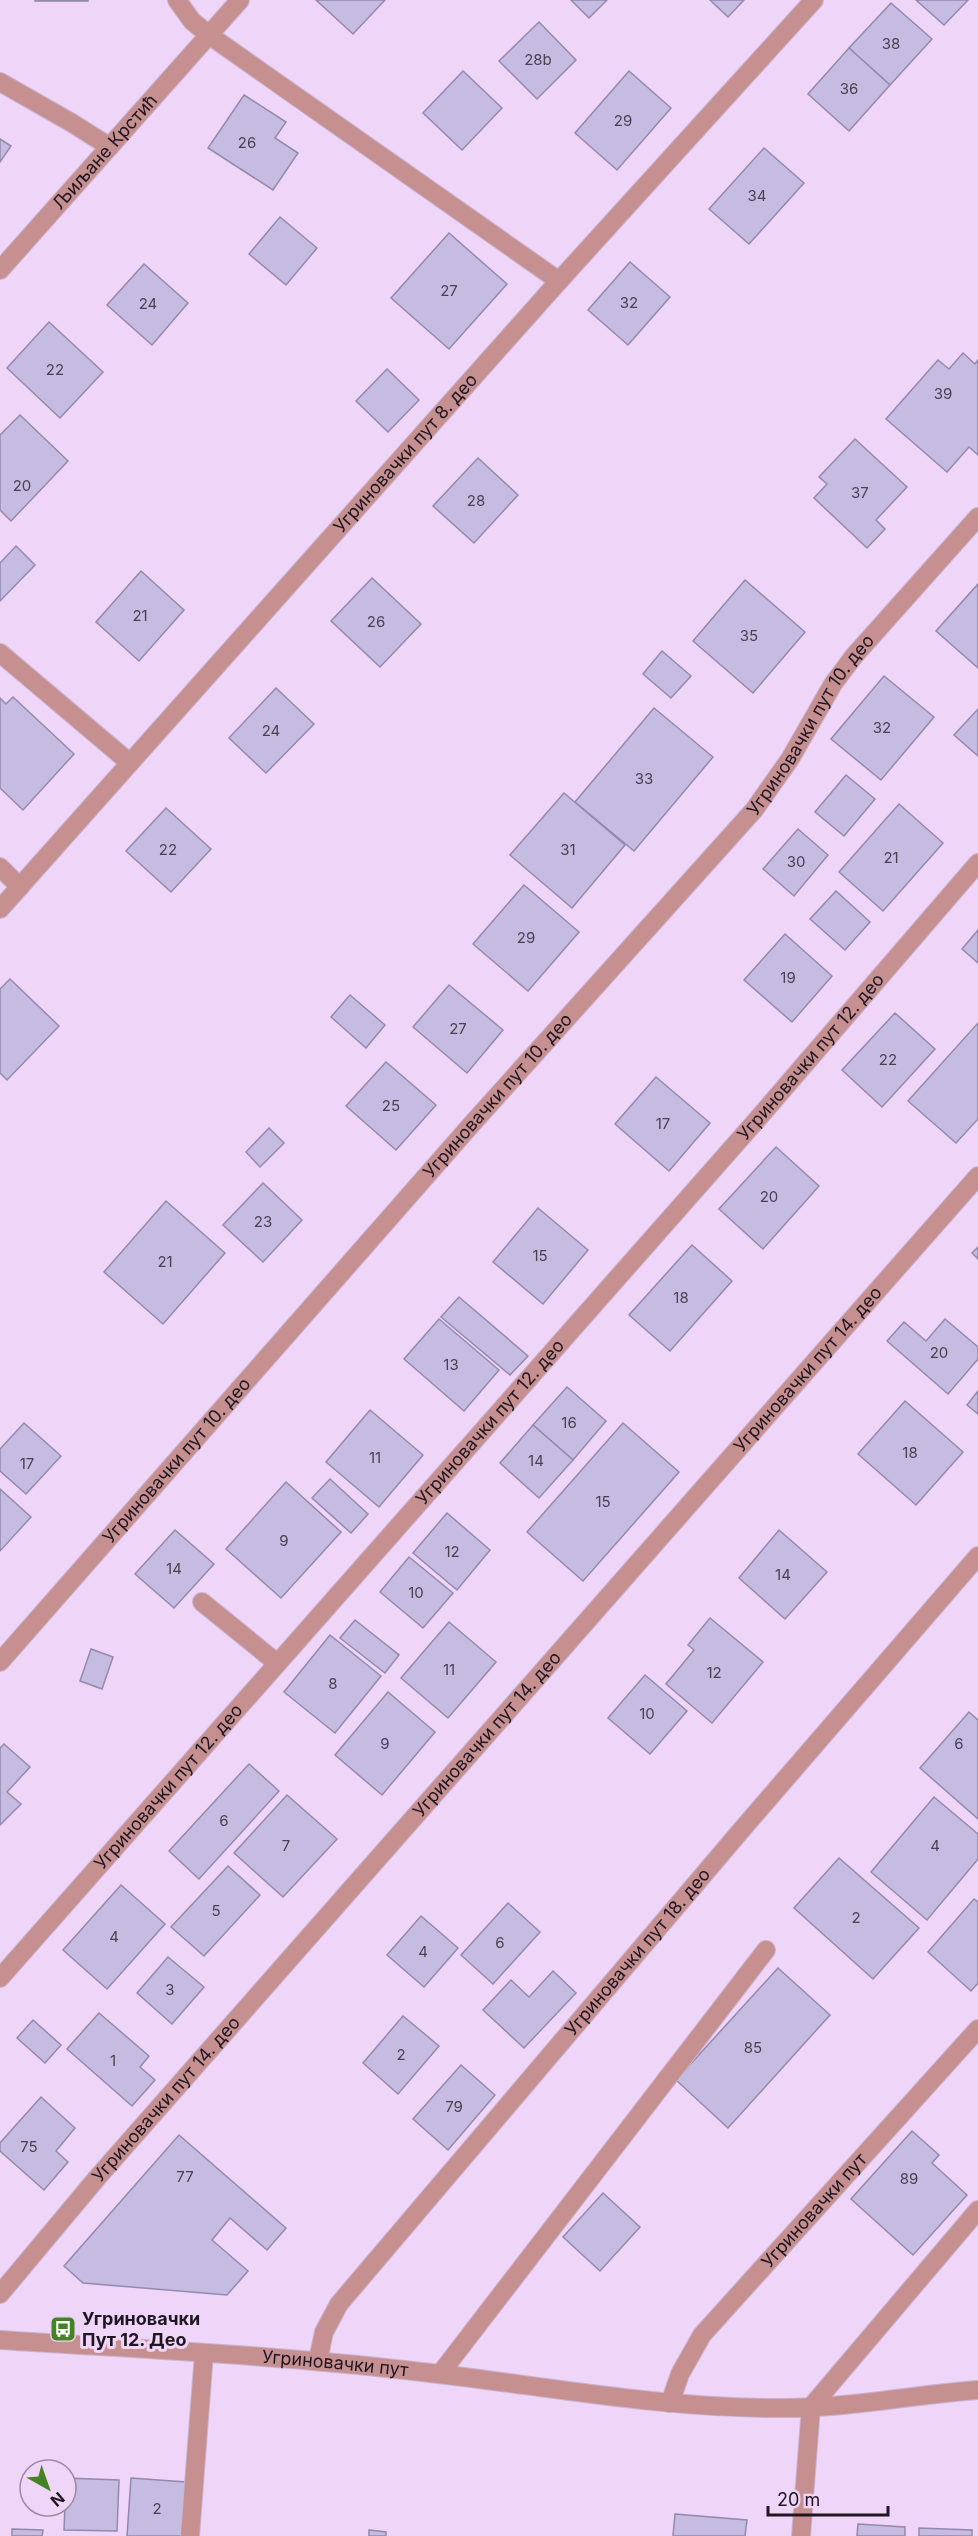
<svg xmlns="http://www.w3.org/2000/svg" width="978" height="2536" font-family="Inter,sans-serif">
<rect width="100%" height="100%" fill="#efd5f8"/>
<g fill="#c6bce2" stroke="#9389ad" stroke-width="1.5">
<rect x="35" y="0" width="53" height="1"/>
<polygon points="316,0 385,0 353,34"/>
<polygon points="571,0 607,0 589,18"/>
<polygon points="710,0 744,0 728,17"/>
<polygon points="916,0 968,0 944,25"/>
<polygon points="891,3 932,39 890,85 849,48"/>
<polygon points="539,22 576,60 537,99 499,61"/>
<polygon points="849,48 890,85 849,131 808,94"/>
<polygon points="463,71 502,108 462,150 423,113"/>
<polygon points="629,71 671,108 617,170 575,133"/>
<polygon points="244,95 286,122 275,138 298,153 273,190 208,148"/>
<polygon points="0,139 11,146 0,162"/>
<polygon points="764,148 804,183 749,244 709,209"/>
<polygon points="280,217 317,248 286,285 249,254"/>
<polygon points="449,233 507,284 449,349 391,298"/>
<polygon points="630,262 670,297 628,345 588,310"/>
<polygon points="144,264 188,303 152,345 107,305"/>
<polygon points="49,322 103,372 60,418 7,368"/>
<polygon points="963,353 975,364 978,360 978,455 969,447 947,472 886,419 938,360 949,369"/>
<polygon points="387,369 419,400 388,432 356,401"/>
<polygon points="20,415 68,461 11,521 0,510 0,435"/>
<polygon points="855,439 907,487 876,520 885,529 867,548 814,498 827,484 819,477"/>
<polygon points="478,458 518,495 474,543 433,506"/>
<polygon points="16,546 35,565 0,601 0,563"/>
<polygon points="141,571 184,610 139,661 96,622"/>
<polygon points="372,578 421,624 380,667 331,621"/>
<polygon points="745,580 805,632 753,693 693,641"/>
<polygon points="978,584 978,668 936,631"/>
<polygon points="662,651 691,676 671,698 643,674"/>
<polygon points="884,676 934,717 881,780 831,739"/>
<polygon points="276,688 314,724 266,773 229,738"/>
<polygon points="13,697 74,754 23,810 0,788 0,698 6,704"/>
<polygon points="654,708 713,757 634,851 575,802"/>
<polygon points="978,709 978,756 954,735"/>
<polygon points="846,775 875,799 844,836 815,812"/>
<polygon points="564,793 625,845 572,908 510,855"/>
<polygon points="899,804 943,843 883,911 839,872"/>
<polygon points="166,808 211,849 171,892 126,851"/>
<polygon points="798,829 828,855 794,896 763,869"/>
<polygon points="524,885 579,932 528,991 473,944"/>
<polygon points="836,891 870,922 845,950 810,919"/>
<polygon points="978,930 978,963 962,949"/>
<polygon points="785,934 832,976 792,1022 744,980"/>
<polygon points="10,979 59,1026 7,1080 0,1073 0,989"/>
<polygon points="449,985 503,1030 467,1073 413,1027"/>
<polygon points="350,995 385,1025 366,1048 331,1017"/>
<polygon points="895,1013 935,1049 882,1107 842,1070"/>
<polygon points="978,1023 978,1119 956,1143 908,1101"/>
<polygon points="386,1062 436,1105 396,1150 346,1106"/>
<polygon points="656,1077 710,1123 669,1171 615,1124"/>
<polygon points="269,1128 284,1143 260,1167 246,1152"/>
<polygon points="776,1147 819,1186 763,1249 719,1209"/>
<polygon points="263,1183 302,1220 263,1262 223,1225"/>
<polygon points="166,1201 225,1253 163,1324 104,1272"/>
<polygon points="538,1208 588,1250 543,1304 493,1262"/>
<polygon points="692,1245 732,1281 670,1351 629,1315"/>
<polygon points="978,1247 978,1259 972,1253"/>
<polygon points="459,1297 528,1356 510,1375 441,1317"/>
<polygon points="439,1319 499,1370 464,1411 404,1359"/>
<polygon points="945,1319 978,1347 978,1359 948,1394 887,1341 904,1322 926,1341"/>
<polygon points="567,1387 606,1421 573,1460 533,1425"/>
<polygon points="978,1391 978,1414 967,1405"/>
<polygon points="905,1401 963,1452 916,1505 858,1454"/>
<polygon points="370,1410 423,1455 379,1507 326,1462"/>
<polygon points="24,1423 61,1456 26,1494 0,1471 0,1449"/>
<polygon points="623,1423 679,1472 583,1581 527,1532"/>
<polygon points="533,1425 573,1460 539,1498 500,1463"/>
<polygon points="330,1479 368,1514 351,1533 312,1498"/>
<polygon points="286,1482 341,1532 281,1598 226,1549"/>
<polygon points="0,1489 31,1517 0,1551"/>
<polygon points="447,1513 490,1550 457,1590 413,1553"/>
<polygon points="175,1530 214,1564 174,1608 135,1574"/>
<polygon points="779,1530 827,1572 785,1619 739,1578"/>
<polygon points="409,1557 453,1593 423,1628 380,1592"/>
<polygon points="710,1618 763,1662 712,1723 666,1684 694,1650 688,1645"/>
<polygon points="355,1620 399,1655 385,1673 340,1638"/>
<polygon points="449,1622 496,1662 448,1718 401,1678"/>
<polygon points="330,1635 381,1676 335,1733 284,1692"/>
<polygon points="91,1649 113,1657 102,1689 80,1681"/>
<polygon points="645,1675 687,1711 650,1754 608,1718"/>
<polygon points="388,1692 435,1732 382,1795 335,1755"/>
<polygon points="969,1712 978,1720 978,1819 920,1768"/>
<polygon points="4,1744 30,1767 7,1792 21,1804 0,1825 0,1748"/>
<polygon points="249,1764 279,1791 199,1879 169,1851"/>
<polygon points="287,1795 337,1839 283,1897 234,1853"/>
<polygon points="934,1797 978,1834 978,1859 927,1920 871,1872"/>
<polygon points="839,1858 919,1928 873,1979 794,1908"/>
<polygon points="228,1866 260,1895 204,1956 171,1927"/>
<polygon points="121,1885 165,1924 107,1989 63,1950"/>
<polygon points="974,1899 978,1902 978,1983 971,1991 928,1952"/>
<polygon points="508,1903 540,1932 493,1984 461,1955"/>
<polygon points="421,1916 458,1948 424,1987 387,1955"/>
<polygon points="168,1957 204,1987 172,2024 137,1993"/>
<polygon points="778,1968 830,2015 728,2128 676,2080"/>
<polygon points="553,1971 576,1993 524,2048 483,2010 511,1980 529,1997"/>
<polygon points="99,2013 149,2056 140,2067 155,2080 132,2106 67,2049"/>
<polygon points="403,2016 439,2046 398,2094 363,2063"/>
<polygon points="33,2020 61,2045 45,2063 17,2038"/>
<polygon points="461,2065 495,2095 448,2150 413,2119"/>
<polygon points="41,2097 75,2128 56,2151 68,2162 44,2190 0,2151 0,2143"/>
<polygon points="912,2131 939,2155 932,2163 967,2195 913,2255 851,2199"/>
<polygon points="179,2135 286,2228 267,2250 230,2218 212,2240 248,2271 227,2295 83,2283 64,2266"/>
<polygon points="603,2193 640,2227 600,2271 563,2237"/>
<polygon points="66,2478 119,2480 117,2531 64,2530"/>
<polygon points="131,2478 186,2482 182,2536 127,2536"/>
<polygon points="675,2514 747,2520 745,2536 673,2536"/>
<polygon points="858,2524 905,2527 905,2536 857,2536"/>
<polygon points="919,2528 972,2530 972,2536 919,2536"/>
<polygon points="12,2529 43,2530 42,2536 12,2536"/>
<polygon points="369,2530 386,2532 386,2536 369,2536"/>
</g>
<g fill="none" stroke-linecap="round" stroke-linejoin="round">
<g stroke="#cab3d1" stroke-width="20">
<g id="service">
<polyline points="177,0 192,21 209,35 559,281"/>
<polyline points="0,653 130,763"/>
<polyline points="0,867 20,887"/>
<polyline points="202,1602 277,1663"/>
<polyline points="440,2374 766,1950"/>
<polyline points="190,2536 204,2353"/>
<polyline points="801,2536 811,2407"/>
</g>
</g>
<g stroke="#cab3d1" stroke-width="20">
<g id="minor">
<polyline points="0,82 72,123 110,147"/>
<path id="s1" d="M0,909L559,281L814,0"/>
<path id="s2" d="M0,1662L471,1125L754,810L790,759L833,684L854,656L978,517"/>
<path id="s3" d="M0,1978L755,1122L978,863"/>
<path id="s4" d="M0,2294L97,2178L978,1176"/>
<path id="s5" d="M318,2360L324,2332L339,2304L744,1827L978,1556"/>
<path id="s6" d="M670,2403L680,2374L702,2335L978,2029"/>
<polyline points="811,2407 978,2210"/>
</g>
</g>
<g stroke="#cab3d1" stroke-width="20">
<g id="tertiary">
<path id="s7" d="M0,270L240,0"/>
<path id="s8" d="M0,2340C138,2349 276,2355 413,2371C534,2384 655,2408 777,2408C844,2409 911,2395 978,2390"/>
</g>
</g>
<use href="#service" stroke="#c69091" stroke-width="18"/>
<use href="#minor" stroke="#c69091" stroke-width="18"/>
<use href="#tertiary" stroke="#c69091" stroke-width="18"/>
</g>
<defs>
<g id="bus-square" transform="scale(1.35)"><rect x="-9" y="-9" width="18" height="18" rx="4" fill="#438324" stroke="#efd5f8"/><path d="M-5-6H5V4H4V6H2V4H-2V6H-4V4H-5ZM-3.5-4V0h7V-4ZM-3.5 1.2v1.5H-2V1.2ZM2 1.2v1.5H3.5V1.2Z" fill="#fff"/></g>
</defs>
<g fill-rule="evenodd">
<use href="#bus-square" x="63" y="2329"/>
</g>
<g text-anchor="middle" stroke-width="6" stroke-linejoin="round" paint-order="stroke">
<g font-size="15" fill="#494052">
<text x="891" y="49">38</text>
<text x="538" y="65">28b</text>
<text x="849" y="94">36</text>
<text x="623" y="126">29</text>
<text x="247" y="148">26</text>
<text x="757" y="201">34</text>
<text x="449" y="296">27</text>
<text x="629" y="308">32</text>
<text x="148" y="309">24</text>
<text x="55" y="375">22</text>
<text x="943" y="399">39</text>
<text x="22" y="491">20</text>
<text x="860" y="498">37</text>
<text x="476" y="506">28</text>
<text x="140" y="621">21</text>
<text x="376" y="627">26</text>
<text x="749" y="641">35</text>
<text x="882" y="733">32</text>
<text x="271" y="736">24</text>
<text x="644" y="784">33</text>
<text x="168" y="855">22</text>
<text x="568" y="855">31</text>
<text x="891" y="863">21</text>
<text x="796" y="867">30</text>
<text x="526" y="943">29</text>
<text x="788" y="983">19</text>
<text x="458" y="1034">27</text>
<text x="888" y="1065">22</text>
<text x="391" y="1111">25</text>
<text x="663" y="1129">17</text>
<text x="769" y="1202">20</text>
<text x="263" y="1227">23</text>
<text x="540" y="1261">15</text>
<text x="165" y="1267">21</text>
<text x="681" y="1303">18</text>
<text x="939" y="1358">20</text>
<text x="451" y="1370">13</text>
<text x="569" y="1428">16</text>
<text x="910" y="1458">18</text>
<text x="375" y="1463">11</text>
<text x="536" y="1466">14</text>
<text x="27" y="1469">17</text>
<text x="603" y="1507">15</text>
<text x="284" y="1546">9</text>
<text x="452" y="1557">12</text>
<text x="174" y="1574">14</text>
<text x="783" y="1580">14</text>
<text x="416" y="1598">10</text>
<text x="449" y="1675">11</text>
<text x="714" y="1678">12</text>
<text x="333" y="1689">8</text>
<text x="647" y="1719">10</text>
<text x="385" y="1749">9</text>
<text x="959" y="1749">6</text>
<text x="224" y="1826">6</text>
<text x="286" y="1851">7</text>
<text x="935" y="1851">4</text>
<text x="216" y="1916">5</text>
<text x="856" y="1923">2</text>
<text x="114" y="1942">4</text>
<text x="500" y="1948">6</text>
<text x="423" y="1957">4</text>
<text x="170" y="1995">3</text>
<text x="753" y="2053">85</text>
<text x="401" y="2060">2</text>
<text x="113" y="2066">1</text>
<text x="454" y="2112">79</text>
<text x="29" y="2152">75</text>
<text x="185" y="2182">77</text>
<text x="909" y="2184">89</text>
<text x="157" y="2514">2</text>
</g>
<g font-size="18" fill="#1f1622" stroke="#efd5f8">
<text dy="6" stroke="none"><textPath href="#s7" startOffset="158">Љиљане Крстић</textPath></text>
<text dy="6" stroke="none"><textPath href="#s1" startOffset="610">Угриновачки пут 8. део</textPath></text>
<text dy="6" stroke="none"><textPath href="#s2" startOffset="1240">Угриновачки пут 10. део</textPath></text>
<text dy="6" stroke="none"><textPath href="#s3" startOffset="1227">Угриновачки пут 12. део</textPath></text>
<text dy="6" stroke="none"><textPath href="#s2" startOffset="754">Угриновачки пут 10. део</textPath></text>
<text dy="6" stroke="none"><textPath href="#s4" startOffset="1228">Угриновачки пут 14. део</textPath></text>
<text dy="6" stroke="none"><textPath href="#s3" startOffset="741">Угриновачки пут 12. део</textPath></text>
<text dy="6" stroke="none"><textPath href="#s2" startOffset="268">Угриновачки пут 10. део</textPath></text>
<text dy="6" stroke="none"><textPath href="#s4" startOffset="742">Угриновачки пут 14. део</textPath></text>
<text dy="6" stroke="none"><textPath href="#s3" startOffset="255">Угриновачки пут 12. део</textPath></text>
<text dy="6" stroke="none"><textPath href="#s5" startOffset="522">Угриновачки пут 18. део</textPath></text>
<text dy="6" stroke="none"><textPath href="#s4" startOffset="256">Угриновачки пут 14. део</textPath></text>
<text dy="6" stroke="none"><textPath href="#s6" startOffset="243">Угриновачки пут</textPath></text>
<text dy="6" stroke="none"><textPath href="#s8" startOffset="336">Угриновачки пут</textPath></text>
</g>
<g font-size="18" font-weight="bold" fill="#1f1622" stroke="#efd5f8" text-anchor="start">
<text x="82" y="2325">Угриновачки<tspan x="82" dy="21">Пут 12. Део</tspan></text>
</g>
</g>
<g transform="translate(48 2488) rotate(140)"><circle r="28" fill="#efd5f8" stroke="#9c89a2" stroke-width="1.5"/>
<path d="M0-4.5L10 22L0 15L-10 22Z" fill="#438324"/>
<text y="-9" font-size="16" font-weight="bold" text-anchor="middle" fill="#1f1622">N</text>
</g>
<path d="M768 2506v9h120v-9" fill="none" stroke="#1f1622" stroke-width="3"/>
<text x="777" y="2506" font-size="18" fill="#1f1622" stroke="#efd5f8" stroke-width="4.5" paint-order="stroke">20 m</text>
</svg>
